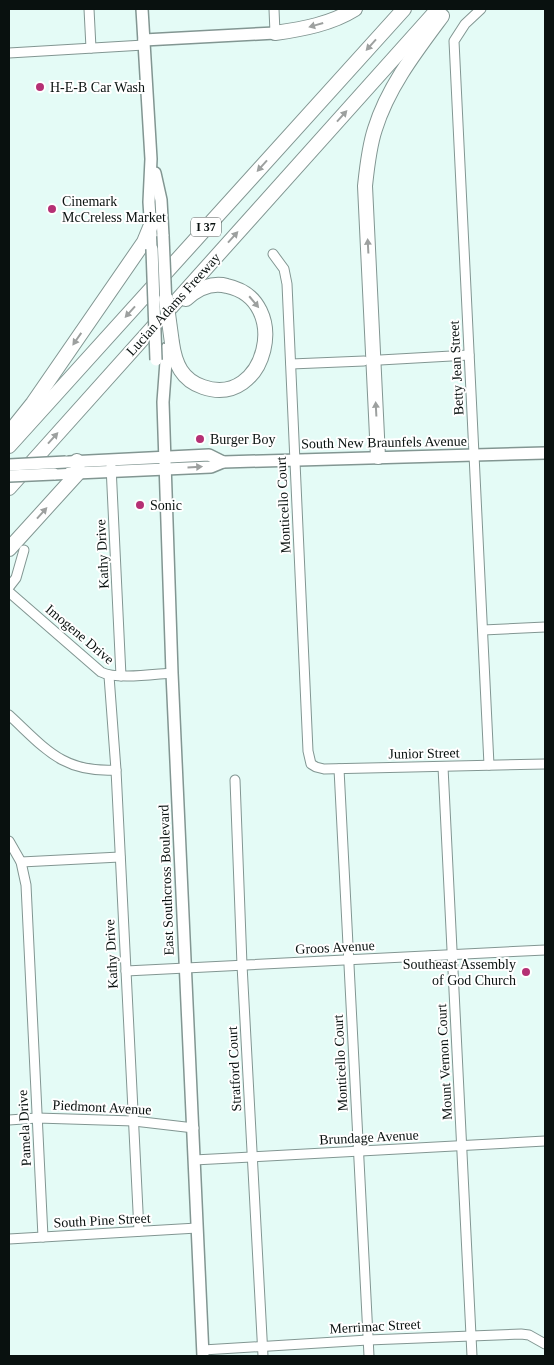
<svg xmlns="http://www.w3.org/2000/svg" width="554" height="1365" font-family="'Times New Roman',serif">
<rect width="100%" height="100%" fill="#e4fbf6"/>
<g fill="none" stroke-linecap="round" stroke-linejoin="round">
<g stroke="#829692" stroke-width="11">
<g id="minor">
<polyline points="89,9 91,48"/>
<polyline points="274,9 275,33"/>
<polyline points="481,9 465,24 454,41 489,765"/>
<polyline points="9,53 144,45"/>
<polyline points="273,254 284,269 287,284 308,751 311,764 316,767 324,769 545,764"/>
<polyline points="380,360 469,355"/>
<polyline points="291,364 364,361"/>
<polyline points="111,466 121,676"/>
<polyline points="9,587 16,578 24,550"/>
<path d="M9,592L101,672C116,680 155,674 172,673"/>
<polyline points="483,630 545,627"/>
<polyline points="109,676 116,770 139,1231"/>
<path d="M9,715C45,748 62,773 116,770"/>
<polyline points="443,767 472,1356"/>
<polyline points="339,769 369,1356"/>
<polyline points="235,780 242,965 263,1356"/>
<polyline points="9,841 21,862 26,885 43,1237"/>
<polyline points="21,862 120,857"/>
<polyline points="126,971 545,950"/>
<polyline points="9,1120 37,1118 134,1121 194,1128"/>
<polyline points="194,1160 545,1141"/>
<polyline points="9,1239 197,1228"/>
<polyline points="203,1350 368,1340 521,1334 529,1335 545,1344"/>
</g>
</g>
<g stroke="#829692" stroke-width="14">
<g id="major">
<polyline points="142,9 151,159 149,202 152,249"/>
<polyline points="144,40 275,33"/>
<polyline points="155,173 161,200 163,236"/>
<polyline points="167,348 163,402 172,673 203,1356"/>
<polyline points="69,462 209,455 223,462"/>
<polyline points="54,474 211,467 223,462 545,453"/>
</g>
</g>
<g stroke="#829692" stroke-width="16">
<g id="highway">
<path d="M275,33C303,29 331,24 355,9"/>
<path d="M172,343C175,364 182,380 203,387C266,409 293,300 227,286C212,282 197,289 186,299"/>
<polyline points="9,433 33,403 144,242 151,225"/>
<polyline points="9,446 404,9"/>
<path d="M378,457L365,186C367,167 369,147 375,129C388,87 416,51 442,16"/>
<polyline points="9,488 438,9"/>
<polyline points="9,549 78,473 77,461"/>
</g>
</g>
<use href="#minor" stroke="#fff" stroke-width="9"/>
<use href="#major" stroke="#fff" stroke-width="11"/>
<use href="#highway" stroke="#fff" stroke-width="14"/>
<g stroke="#829692" stroke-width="14" stroke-linecap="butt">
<g id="major-bridge">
<polyline points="163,236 166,306"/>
<polyline points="152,249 156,360"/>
<polyline points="9,465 66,462"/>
<polyline points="9,476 54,474"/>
</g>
</g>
<g stroke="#829692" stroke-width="16" stroke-linecap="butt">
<polyline id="highway-bridge" points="166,299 172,343"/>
</g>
<use href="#major-bridge" stroke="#fff" stroke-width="11"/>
<use href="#highway-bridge" stroke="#fff" stroke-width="14"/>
</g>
<defs><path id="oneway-solid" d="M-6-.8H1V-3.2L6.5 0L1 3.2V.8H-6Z" transform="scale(1.25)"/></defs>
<g fill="#9da09f">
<use href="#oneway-solid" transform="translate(316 25) rotate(164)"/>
<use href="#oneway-solid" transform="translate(371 45) rotate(132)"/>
<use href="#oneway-solid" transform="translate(342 116) rotate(-48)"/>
<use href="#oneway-solid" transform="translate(262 166) rotate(132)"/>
<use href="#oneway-solid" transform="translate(233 237) rotate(-48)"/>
<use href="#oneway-solid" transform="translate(368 246) rotate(-93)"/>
<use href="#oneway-solid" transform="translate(254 302) rotate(50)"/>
<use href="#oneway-solid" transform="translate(130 312) rotate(132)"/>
<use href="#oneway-solid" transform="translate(77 339) rotate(125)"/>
<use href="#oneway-solid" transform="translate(376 409) rotate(-93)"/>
<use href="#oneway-solid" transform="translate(53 438) rotate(-48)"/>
<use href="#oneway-solid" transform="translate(195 467) rotate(-3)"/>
<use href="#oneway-solid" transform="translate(42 513) rotate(-48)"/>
</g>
<g fill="#b53074" stroke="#fff" stroke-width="2">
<circle cx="40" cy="87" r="5"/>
<circle cx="52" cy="209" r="5"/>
<circle cx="200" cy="439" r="5"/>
<circle cx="140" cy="505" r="5"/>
<circle cx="526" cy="972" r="5"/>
</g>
<g text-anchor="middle" stroke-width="4" stroke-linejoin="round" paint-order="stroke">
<rect fill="#fff" stroke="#535857" stroke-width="1" x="191" y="217.5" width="30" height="19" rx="4"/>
<g font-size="12" font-weight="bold" fill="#09110f">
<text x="206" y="231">I 37</text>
</g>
<g font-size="14" fill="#09110f" stroke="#fff" text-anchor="start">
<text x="50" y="92">H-E-B Car Wash</text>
<text x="62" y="206">Cinemark<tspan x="62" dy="16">McCreless Market</tspan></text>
<text x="210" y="444">Burger Boy</text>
<text x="150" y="510">Sonic</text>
<text x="516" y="969" text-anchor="end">Southeast Assembly<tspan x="516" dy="16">of God Church</tspan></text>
</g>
<g font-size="14" fill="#09110f" stroke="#fff">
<text transform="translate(173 304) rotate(-48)" y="5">Lucian Adams Freeway</text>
<text transform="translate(456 368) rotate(-93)" y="5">Betty Jean Street</text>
<text transform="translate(384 442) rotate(-1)" y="5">South New Braunfels Avenue</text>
<text transform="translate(283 505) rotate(-93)" y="5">Monticello Court</text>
<text transform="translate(102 554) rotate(-93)" y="5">Kathy Drive</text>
<text transform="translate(80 634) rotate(40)" y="5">Imogene Drive</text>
<text transform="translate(424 753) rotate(-1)" y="5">Junior Street</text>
<text transform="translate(166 880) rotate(-92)" y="5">East Southcross Boulevard</text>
<text transform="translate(335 947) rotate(-3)" y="5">Groos Avenue</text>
<text transform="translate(111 954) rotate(-93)" y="5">Kathy Drive</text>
<text transform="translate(444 1062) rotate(-93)" y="5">Mount Vernon Court</text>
<text transform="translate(340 1063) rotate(-93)" y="5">Monticello Court</text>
<text transform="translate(234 1069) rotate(-93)" y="5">Stratford Court</text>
<text transform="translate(102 1107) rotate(3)" y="5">Piedmont Avenue</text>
<text transform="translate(24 1128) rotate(-93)" y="5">Pamela Drive</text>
<text transform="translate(369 1137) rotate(-3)" y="5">Brundage Avenue</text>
<text transform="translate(102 1220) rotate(-3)" y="5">South Pine Street</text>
<text transform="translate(375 1326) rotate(-3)" y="5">Merrimac Street</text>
</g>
</g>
<rect width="554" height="1365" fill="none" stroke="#09110f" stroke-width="20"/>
</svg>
